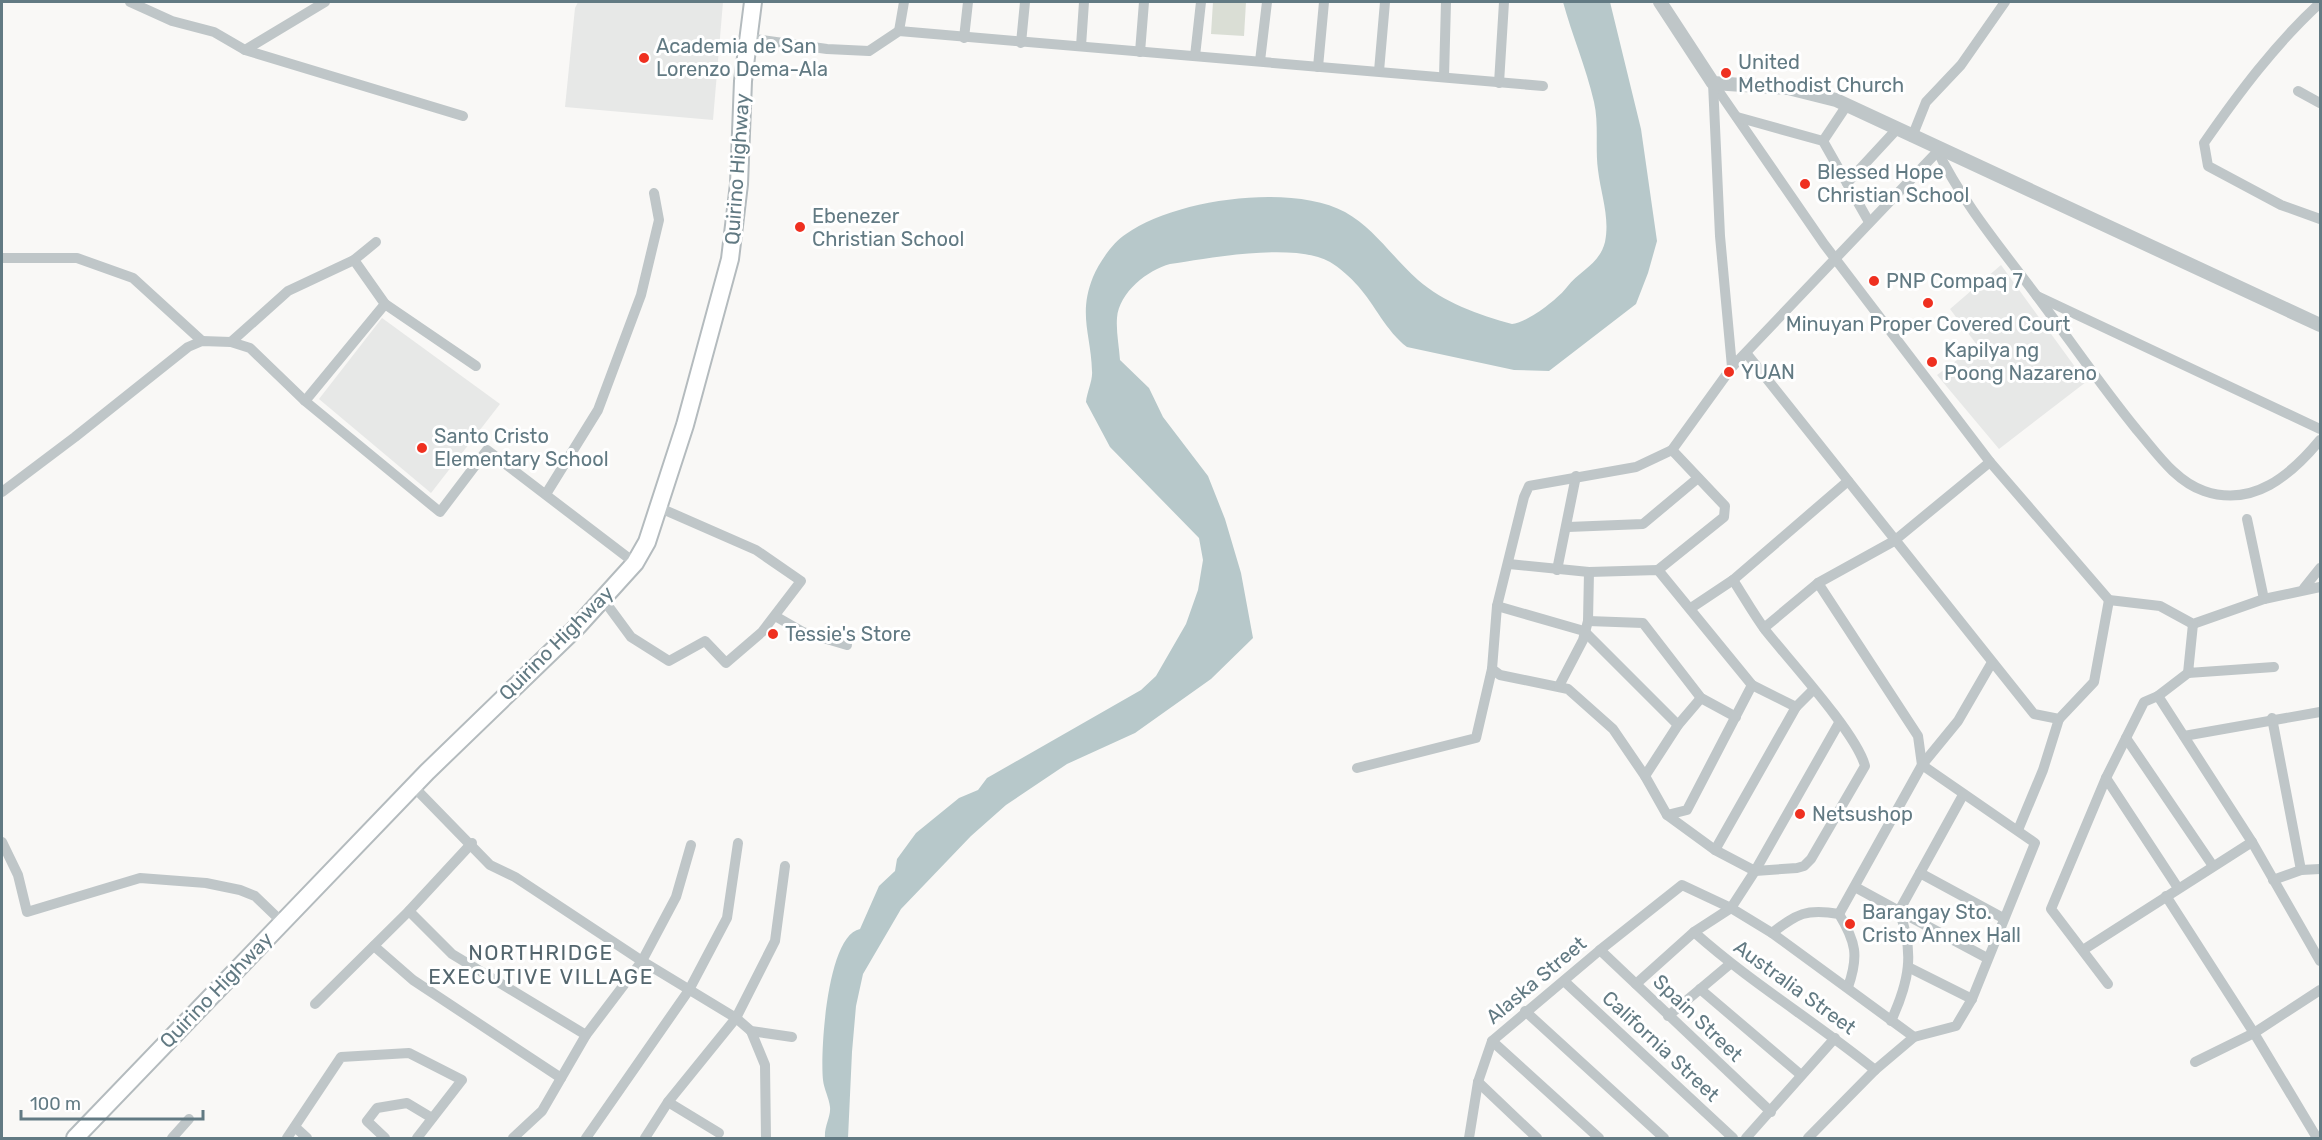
<svg xmlns="http://www.w3.org/2000/svg" width="2322" height="1140" font-family="Rubik,sans-serif">
<rect width="100%" height="100%" fill="#f9f8f6"/>
<g fill="#e7e8e7">
<polygon points="578,2 723,2 713,120 565,107 575,8"/>
<polygon points="2001,265 2086,382 1999,449 1937,375 1977,345 1950,309"/>
<polygon points="382,318 500,404 431,493 319,399"/>
</g>
<polygon fill="#daded5" points="1213,2 1246,2 1244,36 1211,34"/>
<path fill="#b7c8ca" d="M1563,2H1610L1641,129L1657,241L1648,273L1636,304L1549,371L1514,370L1407,347C1386,331 1375,305 1358,286C1351,278 1339,267 1330,262C1294,242 1211,258 1170,264C1148,270 1119,292 1117,318C1116,331 1119,346 1120,360L1149,388L1163,417L1208,476L1225,519L1241,573L1253,638L1211,679L1135,733L1067,764L1006,805L971,836L901,909L863,974L856,1006L852,1052L848,1138H825C824,1126 831,1117 830,1107C829,1098 824,1089 823,1080C820,1052 827,935 860,929L879,886L895,871L897,859L916,833L959,798L978,790L987,778L1141,690L1156,676L1186,624L1198,590L1203,560L1199,538L1110,447L1086,402C1087,392 1093,380 1092,371C1091,335 1078,314 1093,277C1099,263 1112,243 1126,234C1175,199 1291,183 1345,212C1375,229 1393,258 1418,280C1443,302 1479,315 1512,324C1527,323 1558,299 1567,287C1580,270 1599,265 1605,242C1610,217 1601,195 1598,170C1595,148 1599,124 1594,102C1586,67 1572,35 1563,2Z"/>
<g fill="none" stroke-linecap="round" stroke-linejoin="round">
<g stroke="#b4bbbe" stroke-width="20">
<polyline id="primary" points="75,1138 427,772 578,626 635,563 647,542 685,425 730,259 739,184 743,81 753,2"/>
</g>
<g stroke="#bfc6c8" stroke-width="10">
<polyline points="130,2 172,21 214,32 245,50"/>
<polyline points="325,2 245,50 463,116"/>
<path d="M2320,3C2276,43 2238,94 2204,143L2208,166L2281,205L2320,219"/>
<polyline points="899,31 904,2"/>
<polyline points="748,38 827,49 869,51 899,31 1543,86"/>
<polyline points="964,38 968,2"/>
<polyline points="1021,43 1025,2"/>
<polyline points="1081,46 1084,2"/>
<polyline points="1140,52 1144,2"/>
<polyline points="1195,56 1201,2"/>
<polyline points="1260,61 1267,2"/>
<polyline points="1318,67 1324,2"/>
<polyline points="1379,71 1385,2"/>
<polyline points="1444,77 1446,2"/>
<polyline points="1499,83 1504,2"/>
<polyline points="1713,83 1824,244 1990,462 2109,600 2160,606 2193,624 2264,599 2320,587"/>
<polyline points="1713,83 1720,236 1732,367"/>
<polyline points="2298,91 2320,103"/>
<polyline points="1737,117 1823,141 1869,222"/>
<polyline points="1912,137 1926,102 1961,65 2005,2"/>
<polyline points="1823,141 1847,105"/>
<path d="M1936,148C1962,202 2000,247 2036,295C2070,340 2101,386 2137,430C2156,452 2175,481 2204,491C2253,508 2291,475 2320,440"/>
<polyline points="1847,183 1897,129"/>
<polyline points="2,258 77,258 133,278 202,341"/>
<polyline points="2037,296 2320,429"/>
<polyline points="385,304 476,366"/>
<polyline points="231,342 288,291 354,260"/>
<polyline points="1747,354 2034,714 2059,719 2094,682 2109,600"/>
<polyline points="305,401 385,304 354,260 376,242"/>
<polyline points="2,492 75,437 188,347 202,341 231,342 250,348 305,401 440,512 487,450 635,563"/>
<polyline points="546,494 598,410 641,295 659,220 654,193"/>
<polyline points="2247,519 2264,599"/>
<polyline points="1568,527 1643,524 1698,478"/>
<polyline points="1509,564 1589,572 1658,570 1752,685 1687,810 1667,815"/>
<polyline points="1557,570 1576,476"/>
<polyline points="1658,570 1724,517 1725,506 1672,450"/>
<path d="M1733,580C1744,597 1754,615 1766,631C1789,660 1857,734 1865,766L1811,859L1804,866L1797,868L1755,871L1715,850L1667,815L1645,776L1613,729L1568,689L1500,675L1492,669L1497,606L1524,497L1529,486L1636,467L1672,450L1732,367L1937,152"/>
<polyline points="2304,588 2320,568"/>
<polyline points="603,599 631,637 669,661 705,641 726,663 762,632 801,581 756,550 660,508"/>
<polyline points="1497,606 1584,631 1678,725"/>
<polyline points="1691,608 1733,580 1848,481"/>
<polyline points="775,616 803,632 847,645"/>
<polyline points="1588,621 1643,623 1701,698 1736,717"/>
<polyline points="2193,624 2188,673 2274,667"/>
<polyline points="1764,628 1818,583 1894,541 1990,462"/>
<polyline points="2188,673 2158,696 2252,842 2320,961"/>
<polyline points="1752,685 1796,707"/>
<polyline points="1559,686 1583,640 1588,621 1589,572"/>
<polyline points="2272,718 2301,870"/>
<polyline points="2184,736 2320,712"/>
<polyline points="2126,738 2213,866"/>
<polyline points="1357,768 1476,738 1492,669"/>
<polyline points="1645,776 1678,725 1701,698"/>
<polyline points="2106,778 2178,888"/>
<polyline points="413,786 490,865 515,877 642,961 736,1018 751,1031 792,1037"/>
<polyline points="1963,795 1899,911 1987,958"/>
<polyline points="2018,830 2043,770 2059,719"/>
<polyline points="2,842 18,875 27,912 140,878 206,883 240,890 255,896 282,922"/>
<polyline points="1715,850 1796,707 1813,690"/>
<polyline points="1920,873 2003,918"/>
<polyline points="2273,880 2301,870 2320,869"/>
<path d="M1855,887L1899,911C1915,953 1909,982 1891,1021"/>
<polyline points="2166,896 2254,1033 2317,1138"/>
<polyline points="409,911 452,954 586,1035"/>
<polyline points="1839,914 1922,765 1958,721 1991,664"/>
<path d="M1694,932C1751,983 1816,1022 1875,1070"/>
<path d="M1772,933C1797,914 1806,908 1839,914C1856,942 1859,956 1848,987"/>
<polyline points="374,946 413,980 561,1078"/>
<polyline points="1600,950 1771,1112"/>
<polyline points="2083,950 2252,842"/>
<polyline points="1908,967 1972,999"/>
<polyline points="1564,981 1733,1138"/>
<polyline points="1636,984 1694,932 1731,908 1755,871 1839,723"/>
<polyline points="2108,984 2051,909 2106,778 2144,702 2158,696"/>
<polyline points="1700,989 1801,1075"/>
<polyline points="315,1004 409,911 472,843"/>
<polyline points="1525,1011 1664,1138"/>
<polyline points="1668,1016 1730,964"/>
<polyline points="751,1031 765,1065 766,1138"/>
<polyline points="1492,1041 1599,1138"/>
<polyline points="2195,1062 2254,1033 2320,990"/>
<polyline points="1478,1082 1537,1138"/>
<polyline points="668,1102 719,1133"/>
<polyline points="295,1127 307,1138"/>
<polyline points="172,1138 189,1119"/>
<polyline points="287,1138 341,1057 409,1053 462,1080 417,1138"/>
<polyline points="385,1138 367,1121 377,1108 407,1103 432,1118"/>
<polyline points="513,1138 542,1111 586,1035 642,961 676,897 691,845"/>
<polyline points="586,1138 689,990 727,918 738,843"/>
<polyline points="645,1138 668,1102 736,1018 775,941 785,866"/>
<polyline points="1469,1138 1478,1082 1492,1041 1600,950 1682,885 1731,908 1772,933 1914,1037"/>
<polyline points="1746,1138 1835,1038"/>
<polyline points="1808,1138 1875,1070 1914,1037 1956,1026 1972,999 2035,843 1922,765 1918,736 1818,583"/>
</g>
<polyline stroke="#bfc6c8" stroke-width="14" points="1660,2 1713,83 1788,88 1836,100 2320,325"/>
<use href="#primary" stroke="#fff" stroke-width="16"/>
</g>
<g fill="#ef3020" stroke="#fff" stroke-width="2">
<circle cx="644" cy="58" r="6"/>
<circle cx="1726" cy="73" r="6"/>
<circle cx="1805" cy="184" r="6"/>
<circle cx="800" cy="227" r="6"/>
<circle cx="1874" cy="281" r="6"/>
<circle cx="1928" cy="303" r="6"/>
<circle cx="1932" cy="362" r="6"/>
<circle cx="1729" cy="372" r="6"/>
<circle cx="422" cy="448" r="6"/>
<circle cx="773" cy="634" r="6"/>
<circle cx="1800" cy="814" r="6"/>
<circle cx="1850" cy="924" r="6"/>
</g>
<g text-anchor="middle" stroke-width="6" stroke-linejoin="round" paint-order="stroke">
<g font-size="20" fill="#627a83" stroke="#fff" text-anchor="start">
<text x="656" y="53">Academia de San<tspan x="656" dy="23">Lorenzo Dema-Ala</tspan></text>
<text x="1738" y="69">United<tspan x="1738" dy="23">Methodist Church</tspan></text>
<text x="1817" y="179">Blessed Hope<tspan x="1817" dy="23">Christian School</tspan></text>
<text x="812" y="223">Ebenezer<tspan x="812" dy="23">Christian School</tspan></text>
<text x="1886" y="288">PNP Compaq 7</text>
<text x="1928" y="331" text-anchor="middle">Minuyan Proper Covered Court</text>
<text x="1944" y="357">Kapilya ng<tspan x="1944" dy="23">Poong Nazareno</tspan></text>
<text x="1741" y="379">YUAN</text>
<text x="434" y="443">Santo Cristo<tspan x="434" dy="23">Elementary School</tspan></text>
<text x="785" y="641">Tessie's Store</text>
<text x="1812" y="821">Netsushop</text>
<text x="1862" y="919">Barangay Sto.<tspan x="1862" dy="23">Cristo Annex Hall</tspan></text>
</g>
<g font-size="20" fill="#627a83" stroke="#fff">
<text transform="translate(737 169) rotate(-86)" y="7">Quirino Highway</text>
<text transform="translate(556 643) rotate(-45)" y="7">Quirino Highway</text>
<text transform="translate(1536 980) rotate(-40)" y="7">Alaska Street</text>
<text transform="translate(1795 987) rotate(36)" y="7">Australia Street</text>
<text transform="translate(216 990) rotate(-46)" y="7">Quirino Highway</text>
<text transform="translate(1698 1018) rotate(44)" y="7">Spain Street</text>
<text transform="translate(1661 1046) rotate(43)" y="7">California Street</text>
</g>
<g font-size="21" letter-spacing="1.5" fill="#54666e" stroke="#fff">
<text x="541" y="960">NORTHRIDGE<tspan x="541" dy="24">EXECUTIVE VILLAGE</tspan></text>
</g>
</g>
<rect width="2322" height="1140" fill="none" stroke="#627a83" stroke-width="6"/>
<path d="M21 1110v9h182v-9" fill="none" stroke="#627a83" stroke-width="3"/>
<text x="30" y="1110" font-size="18" fill="#627a83" stroke="#ffffff" stroke-width="4.5" paint-order="stroke">100 m</text>
</svg>
